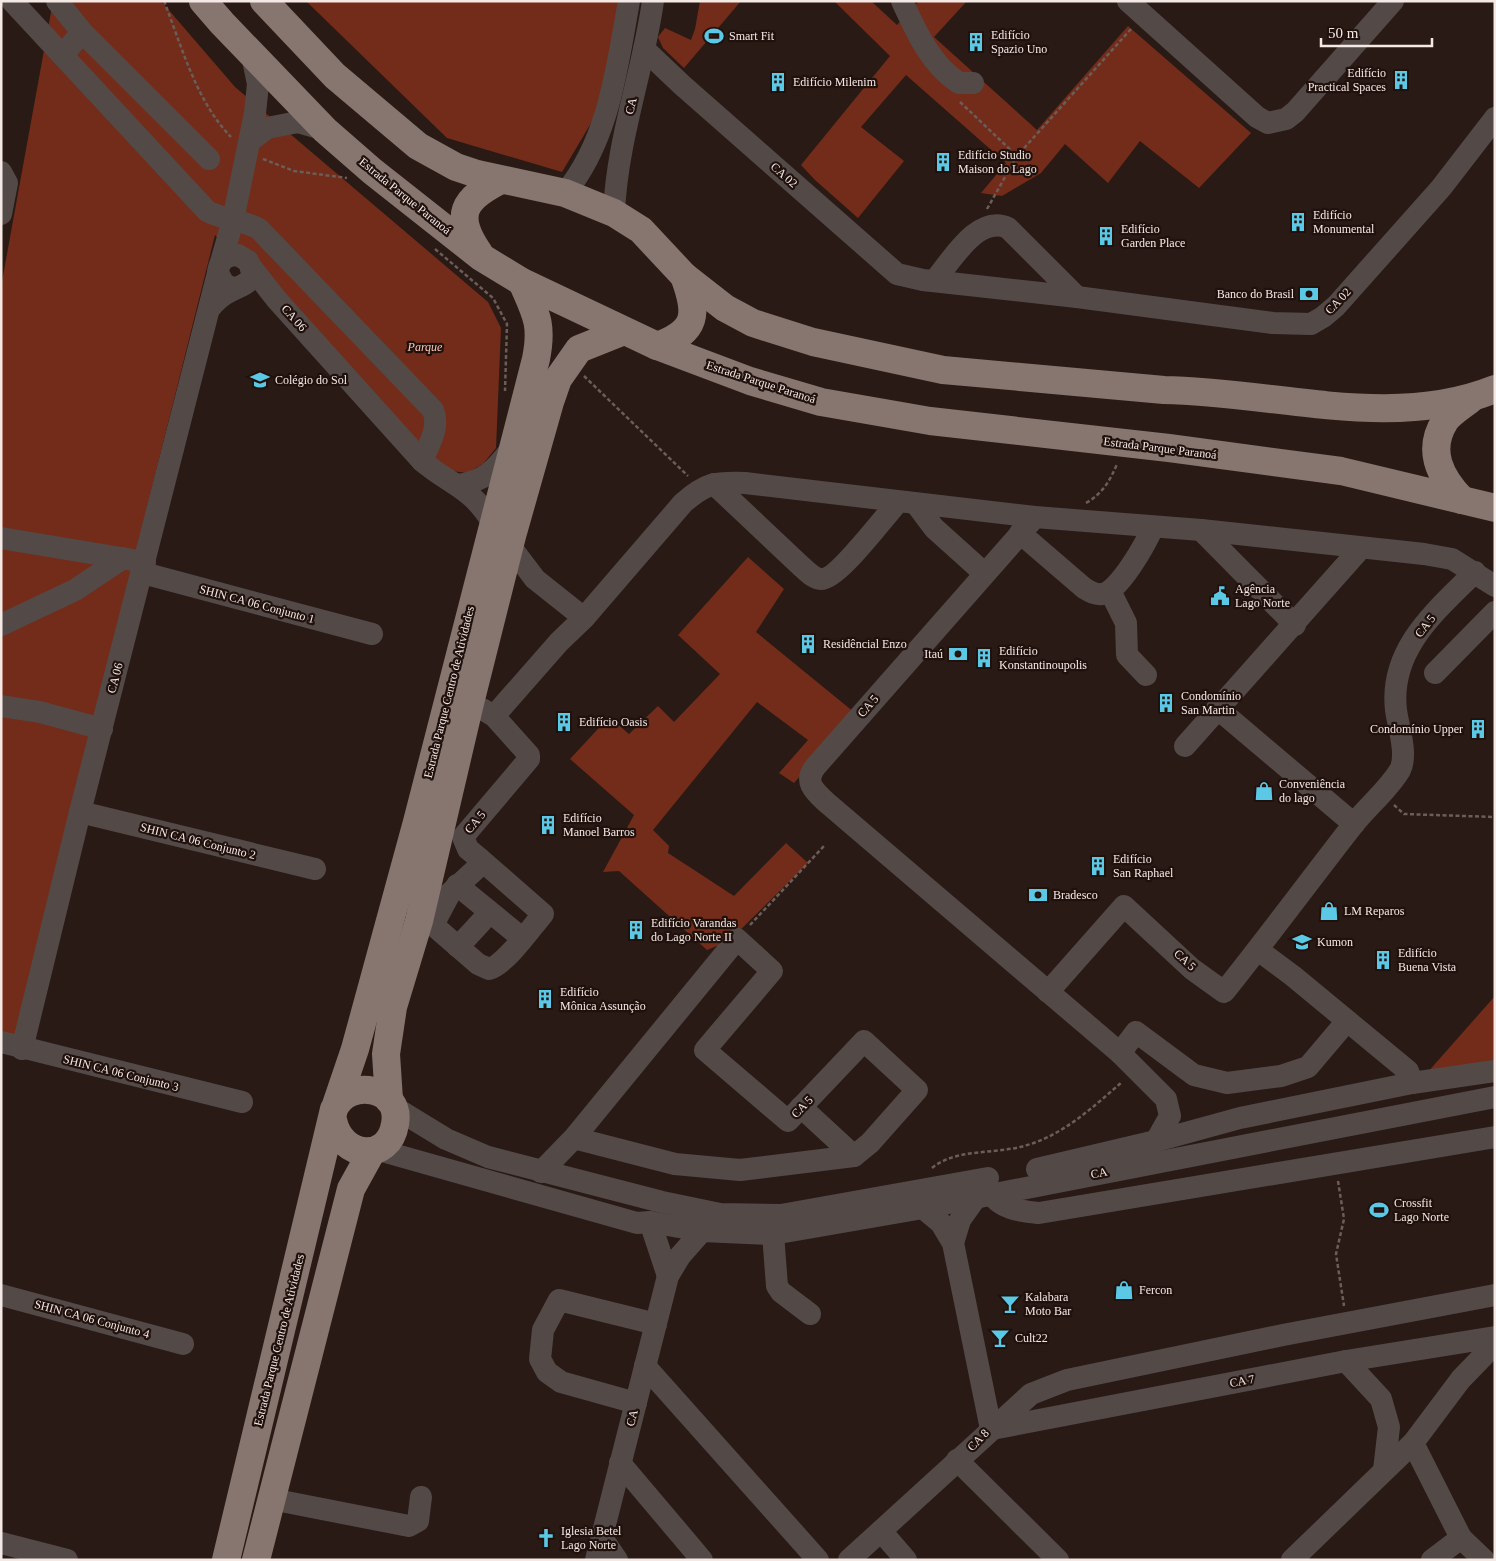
<svg xmlns="http://www.w3.org/2000/svg" width="1496" height="1561" font-family="'Times New Roman',serif">
<rect width="100%" height="100%" fill="#2a1a15"/>
<g fill="#732c19">
<polygon points="53,1 161,1 235,87 488,302 501,328 496,448 483,464 467,473 437,469 215,235 15,1037 1,1033 1,287"/>
<polygon points="306,1 621,1 613,86 562,172 447,138"/>
<polygon points="700,1 741,1 684,68 663,48 658,37 665,28 691,40 695,29"/>
<polygon points="834,1 871,1 897,25 919,1 967,1 934,37 1037,130 1128,26 1251,133 1199,188 1140,141 1108,183 1065,144 1041,173 1002,196 981,193 1006,163 906,75 861,127 904,161 858,218 815,180 801,165 890,56"/>
<polygon points="748,557 784,589 756,632 855,713 794,783 779,773 808,740 757,702 653,830 669,846 668,853 734,896 786,843 808,863 729,941 707,950 619,871 603,872 634,815 570,759 609,717 629,734 658,706 674,722 720,674 678,635"/>
<polygon points="1495,996 1495,1067 1427,1073"/>
</g>
<g fill="none" stroke-linecap="round" stroke-linejoin="round">
<g stroke="#6b5d58" stroke-width="2.5" stroke-dasharray="4 2.5" stroke-linecap="butt">
<path d="M164,1C182,47 196,101 231,137"/>
<polyline points="960,102 1017,156"/>
<polyline points="263,159 294,171 347,178"/>
<polyline points="987,209 1017,156 1131,29"/>
<polyline points="435,249 493,298 507,324 505,391"/>
<polyline points="584,376 688,476"/>
<path d="M1086,503C1102,494 1110,481 1117,464"/>
<polyline points="1394,805 1404,814 1495,817"/>
<polyline points="750,925 824,846"/>
<path d="M932,1168C955,1149 991,1154 1020,1147C1060,1138 1092,1108 1122,1082"/>
<polyline points="1338,1181 1344,1219 1336,1254 1344,1306"/>
</g>
<g stroke="#534a48" stroke-width="22">
<path d="M12,1L207,211C224,220 243,220 259,229L433,410C440,428 429,444 422,461"/>
<polyline points="57,1 82,32"/>
<path d="M902,1C916,31 930,64 959,83H973"/>
<polyline points="1128,1 1257,117 1268,123 1286,119 1295,112 1393,1"/>
<polyline points="644,49 682,85 897,274 923,280 1077,297 1273,323 1311,324 1323,317 1336,306 1441,188 1495,118"/>
<polyline points="63,55 82,32 209,159"/>
<polyline points="250,141 267,128 298,122 325,130"/>
<polyline points="1,172 7,183 1,214"/>
<path d="M565,193C609,140 617,67 629,1"/>
<path d="M614,213C617,140 643,72 653,1"/>
<polyline points="221,262 233,220 255,113 258,84 252,55"/>
<path d="M251,267L277,300L422,461C450,485 471,487 492,522"/>
<path d="M935,280C952,260 978,214 1008,228L1077,297"/>
<path d="M210,308C215,302 221,296 229,292C243,284 259,283 248,261L238,255C225,255 219,261 218,273L224,284L235,289"/>
<path d="M714,484L802,567C808,572 814,579 822,579C838,579 885,516 898,502"/>
<path d="M458,485C485,481 495,470 511,449"/>
<polyline points="916,504 934,528 984,573"/>
<path d="M1035,517L816,766C803,781 814,791 826,802L1120,1053L1166,1099L1170,1116L1156,1141"/>
<polyline points="1201,530 1295,625"/>
<path d="M1020,533L1084,588C1089,591 1095,595 1102,594C1119,592 1146,543 1153,527"/>
<polyline points="1,538 145,562"/>
<polyline points="510,546 535,579 584,618"/>
<polyline points="143,573 372,634"/>
<polyline points="1110,591 1126,623 1127,655 1146,675"/>
<polyline points="1,625 75,590 123,558"/>
<polyline points="1435,673 1495,612"/>
<polyline points="1,706 40,712 102,729"/>
<polyline points="1217,708 1354,824"/>
<path d="M494,716L559,642L584,618L683,503C706,483 714,482 745,483L1035,517L1201,530L1424,554L1452,559L1495,586"/>
<polyline points="1185,746 1361,548"/>
<polyline points="80,812 315,869"/>
<polyline points="457,885 522,938"/>
<polyline points="419,921 433,925 450,893 476,869 480,859 468,849 463,837 529,759 529,755 494,716 482,709"/>
<path d="M433,925L478,964L489,969C506,964 531,928 543,914L480,859"/>
<polyline points="458,947 482,921"/>
<polyline points="1258,950 1293,976 1408,1071 1412,1083"/>
<path d="M1048,992L1124,906L1192,969L1224,992C1268,937 1310,880 1353,825C1368,806 1388,790 1400,770C1408,755 1398,726 1396,710C1389,649 1436,611 1475,572"/>
<polyline points="1,1042 242,1102"/>
<polyline points="22,1049 80,812 218,273"/>
<polyline points="1120,1053 1136,1032 1194,1075 1227,1083 1281,1076 1308,1067 1347,1021"/>
<polyline points="392,1106 446,1139 488,1157 662,1202 720,1214 781,1215 988,1178"/>
<polyline points="801,1107 854,1156"/>
<polyline points="375,1149 637,1223 650,1222 702,1231 773,1234 923,1208 1495,1097"/>
<polyline points="1037,1169 1156,1141 1240,1118 1412,1083 1495,1071"/>
<polyline points="541,1172 574,1138 737,939 772,971 705,1050 788,1121 864,1041 917,1090 870,1143 854,1156 740,1170 675,1164 574,1138"/>
<path d="M990,1193C1002,1210 1020,1211 1039,1213L1495,1137"/>
<polyline points="923,1208 941,1223 953,1243 991,1429"/>
<polyline points="650,1222 668,1276"/>
<polyline points="773,1234 777,1286 781,1292 810,1314"/>
<polyline points="953,1243 960,1220 977,1196"/>
<polyline points="1,1295 183,1344"/>
<polyline points="1346,1361 1381,1399 1389,1427 1384,1470"/>
<polyline points="645,1366 818,1560"/>
<polyline points="636,1403 561,1382 547,1372 540,1359 543,1330 559,1300 656,1324"/>
<polyline points="992,1429 1346,1361 1495,1337"/>
<polyline points="1413,1443 1461,1538 1484,1560"/>
<polyline points="957,1460 1058,1560"/>
<polyline points="620,1463 702,1560"/>
<polyline points="271,1499 409,1526 418,1521 421,1497"/>
<polyline points="881,1531 906,1560"/>
<polyline points="602,1538 617,1560"/>
<polyline points="1,1543 67,1560"/>
<polyline points="596,1560 668,1276 680,1256 702,1231"/>
<polyline points="849,1560 1031,1394 1067,1380 1283,1335 1495,1295"/>
<polyline points="1292,1560 1413,1443 1461,1379 1495,1344"/>
<polyline points="1432,1560 1461,1538"/>
</g>
<g stroke="#877570" stroke-width="28">
<polyline points="203,1 222,23 325,130 372,171 481,257 522,282 657,346 750,381 821,402 930,421 1169,448 1341,471 1495,508"/>
<path d="M264,1L335,76L418,146L456,167L477,174L565,193L614,213L641,230L684,276L725,308L753,323L813,342L943,370L1164,390C1273,391 1390,431 1495,389"/>
<path d="M479,253C453,215 463,199 501,180"/>
<path d="M657,346C698,331 698,314 684,276"/>
<path d="M1462,500C1441,478 1426,451 1445,421C1451,412 1464,405 1472,398"/>
<polyline points="389,1100 386,1054 393,1007 419,921 470,703 512,536 550,402 558,379 579,349 624,331"/>
<path d="M337,1102L355,1049L417,822L536,359C543,324 536,314 522,282"/>
<path d="M226,1560L334,1109C348,1077 402,1087 395,1124C389,1163 341,1159 333,1120"/>
<polyline points="256,1560 351,1189 372,1151"/>
</g>
</g>
<defs>
<g id="stadium-bare" transform="scale(1.5)"><path d="M0-5a6.5 5 0 1 0 0 10a6.5 5 0 1 0 0-10ZM-3.5-1.8h7v3.6h-7Z" fill="#5bc8e6" stroke="#20110d" stroke-width="2.5" paint-order="stroke"/></g>
<g id="building-bare" transform="scale(1.5)"><path d="M-4-6H4V6H1V3H-1V6H-4ZM-2.5-4.3h1.7v1.8h-1.7ZM.8-4.3h1.7v1.8H.8ZM-2.5-1h1.7V.8h-1.7ZM.8-1h1.7V.8H.8Z" fill="#5bc8e6" stroke="#20110d" stroke-width="2.5" paint-order="stroke"/></g>
<g id="bank-bare" transform="scale(1.5)"><path d="M-6-4H6V4H-6ZM0-2.3a2.3 2.3 0 1 0 0 4.6a2.3 2.3 0 1 0 0-4.6Z" fill="#5bc8e6" stroke="#20110d" stroke-width="2.5" paint-order="stroke"/></g>
<g id="university-bare" transform="scale(1.5)"><path d="M0-5L7-2L0 1L-7-2ZM-4 1L0 2.5L4 1V4Q0 6-4 4Z" fill="#5bc8e6" stroke="#20110d" stroke-width="2.5" paint-order="stroke"/></g>
<g id="civic-bare" transform="scale(1.5)"><path d="M-.6-6.5H3V-4.5H.6V-3L4-1V1h2V6H-6V1h2V-1L-.6-3ZM-1.2 2.5V6h2.4V2.5Z" fill="#5bc8e6" stroke="#20110d" stroke-width="2.5" paint-order="stroke"/></g>
<g id="shop-bare" transform="scale(1.5)"><path d="M-5-2.5h2.3a2.7 3.5 0 0 1 5.4 0H5L5.5 6h-11ZM-1.5-2.5h3a1.5 2.3 0 0 0-3 0Z" fill="#5bc8e6" stroke="#20110d" stroke-width="2.5" paint-order="stroke"/></g>
<g id="school-bare" transform="scale(1.5)"><path d="M0-5L7-2L0 1L-7-2ZM-4 1L0 2.5L4 1V4Q0 6-4 4Z" fill="#5bc8e6" stroke="#20110d" stroke-width="2.5" paint-order="stroke"/></g>
<g id="bar-bare" transform="scale(1.5)"><path d="M-6-5H6L.8 .8V4.5H3.5V6h-7V4.5H-.8V.8Z" fill="#5bc8e6" stroke="#20110d" stroke-width="2.5" paint-order="stroke"/></g>
<g id="church-bare" transform="scale(1.5)"><path d="M-1.2-6h2.4v3.5h3.3v2.4h-3.3V6h-2.4V-.1h-3.3v-2.4h3.3Z" fill="#5bc8e6" stroke="#20110d" stroke-width="2.5" paint-order="stroke"/></g>
</defs>
<g fill-rule="evenodd">
<use href="#stadium-bare" x="714" y="36"/>
<use href="#building-bare" x="976" y="42"/>
<use href="#building-bare" x="1401" y="80"/>
<use href="#building-bare" x="778" y="82"/>
<use href="#building-bare" x="943" y="162"/>
<use href="#building-bare" x="1298" y="222"/>
<use href="#building-bare" x="1106" y="236"/>
<use href="#bank-bare" x="1309" y="294"/>
<use href="#university-bare" x="260" y="380"/>
<use href="#civic-bare" x="1220" y="596"/>
<use href="#building-bare" x="808" y="644"/>
<use href="#bank-bare" x="958" y="654"/>
<use href="#building-bare" x="984" y="658"/>
<use href="#building-bare" x="1166" y="703"/>
<use href="#building-bare" x="564" y="722"/>
<use href="#building-bare" x="1478" y="729"/>
<use href="#shop-bare" x="1264" y="791"/>
<use href="#building-bare" x="548" y="825"/>
<use href="#building-bare" x="1098" y="866"/>
<use href="#bank-bare" x="1038" y="895"/>
<use href="#shop-bare" x="1329" y="911"/>
<use href="#building-bare" x="636" y="930"/>
<use href="#school-bare" x="1302" y="942"/>
<use href="#building-bare" x="1383" y="960"/>
<use href="#building-bare" x="545" y="999"/>
<use href="#stadium-bare" x="1379" y="1210"/>
<use href="#shop-bare" x="1124" y="1290"/>
<use href="#bar-bare" x="1010" y="1304"/>
<use href="#bar-bare" x="1000" y="1338"/>
<use href="#church-bare" x="546" y="1538"/>
</g>
<g text-anchor="middle" stroke-width="4.5" stroke-linejoin="round" paint-order="stroke">
<g font-size="12" fill="#f5e9e6" stroke="#20110d" text-anchor="start">
<text x="991" y="39">Edifício<tspan x="991" dy="14">Spazio Uno</tspan></text>
<text x="729" y="40">Smart Fit</text>
<text x="1386" y="77" text-anchor="end">Edifício<tspan x="1386" dy="14">Practical Spaces</tspan></text>
<text x="793" y="86">Edifício Milenim</text>
<text x="958" y="159">Edifício Studio<tspan x="958" dy="14">Maison do Lago</tspan></text>
<text x="1313" y="219">Edifício<tspan x="1313" dy="14">Monumental</tspan></text>
<text x="1121" y="233">Edifício<tspan x="1121" dy="14">Garden Place</tspan></text>
<text x="1294" y="298" text-anchor="end">Banco do Brasil</text>
<text x="275" y="384">Colégio do Sol</text>
<text x="1235" y="593">Agência<tspan x="1235" dy="14">Lago Norte</tspan></text>
<text x="823" y="648">Residêncial Enzo</text>
<text x="999" y="655">Edifício<tspan x="999" dy="14">Konstantinoupolis</tspan></text>
<text x="943" y="658" text-anchor="end">Itaú</text>
<text x="1181" y="700">Condomínio<tspan x="1181" dy="14">San Martin</tspan></text>
<text x="579" y="726">Edifício Oasis</text>
<text x="1463" y="733" text-anchor="end">Condomínio Upper</text>
<text x="1279" y="788">Conveniência<tspan x="1279" dy="14">do lago</tspan></text>
<text x="563" y="822">Edifício<tspan x="563" dy="14">Manoel Barros</tspan></text>
<text x="1113" y="863">Edifício<tspan x="1113" dy="14">San Raphael</tspan></text>
<text x="1053" y="899">Bradesco</text>
<text x="1344" y="915">LM Reparos</text>
<text x="651" y="927">Edifício Varandas<tspan x="651" dy="14">do Lago Norte II</tspan></text>
<text x="1317" y="946">Kumon</text>
<text x="1398" y="957">Edifício<tspan x="1398" dy="14">Buena Vista</tspan></text>
<text x="560" y="996">Edifício<tspan x="560" dy="14">Mônica Assunção</tspan></text>
<text x="1394" y="1207">Crossfit<tspan x="1394" dy="14">Lago Norte</tspan></text>
<text x="1139" y="1294">Fercon</text>
<text x="1025" y="1301">Kalabara<tspan x="1025" dy="14">Moto Bar</tspan></text>
<text x="1015" y="1342">Cult22</text>
<text x="561" y="1535">Iglesia Betel<tspan x="561" dy="14">Lago Norte</tspan></text>
</g>
<g font-size="12" fill="#f5e9e6" stroke="#20110d">
<text transform="translate(631 106) rotate(-77)" y="4">CA</text>
<text transform="translate(784 175) rotate(41)" y="4">CA 02</text>
<text transform="translate(405 196) rotate(39)" y="4">Estrada Parque Paranoá</text>
<text transform="translate(1338 301) rotate(-47)" y="4">CA 02</text>
<text transform="translate(294 318) rotate(48)" y="4">CA 06</text>
<text transform="translate(761 382) rotate(18)" y="4">Estrada Parque Paranoá</text>
<text transform="translate(1160 448) rotate(7)" y="4">Estrada Parque Paranoá</text>
<text transform="translate(257 604) rotate(15)" y="4">SHIN CA 06 Conjunto 1</text>
<text transform="translate(1425 626) rotate(-52)" y="4">CA 5</text>
<text transform="translate(115 678) rotate(-75)" y="4">CA 06</text>
<text transform="translate(449 692) rotate(-76)" y="4">Estrada Parque Centro de Atividades</text>
<text transform="translate(868 706) rotate(-49)" y="4">CA 5</text>
<text transform="translate(475 822) rotate(-50)" y="4">CA 5</text>
<text transform="translate(198 841) rotate(14)" y="4">SHIN CA 06 Conjunto 2</text>
<text transform="translate(1185 960) rotate(43)" y="4">CA 5</text>
<text transform="translate(121 1073) rotate(14)" y="4">SHIN CA 06 Conjunto 3</text>
<text transform="translate(802 1107) rotate(-46)" y="4">CA 5</text>
<text transform="translate(1099 1173) rotate(-11)" y="4">CA</text>
<text transform="translate(92 1319) rotate(15)" y="4">SHIN CA 06 Conjunto 4</text>
<text transform="translate(279 1340) rotate(-76)" y="4">Estrada Parque Centro de Atividades</text>
<text transform="translate(1242 1381) rotate(-11)" y="4">CA 7</text>
<text transform="translate(632 1418) rotate(-76)" y="4">CA</text>
<text transform="translate(978 1440) rotate(-46)" y="4">CA 8</text>
</g>
<g font-size="12" font-style="italic" fill="#fcc8ba" stroke="#20110d">
<text x="425" y="351">Parque</text>
</g>
</g>
<rect width="1496" height="1561" fill="none" stroke="#f5e9e6" stroke-width="5"/>
<path d="M1321 38v8h111v-8" fill="none" stroke="#f5e9e6" stroke-width="2.5"/>
<text x="1328" y="38" font-size="15" fill="#f5e9e6" stroke="#20110d" stroke-width="4" paint-order="stroke">50 m</text>
</svg>
